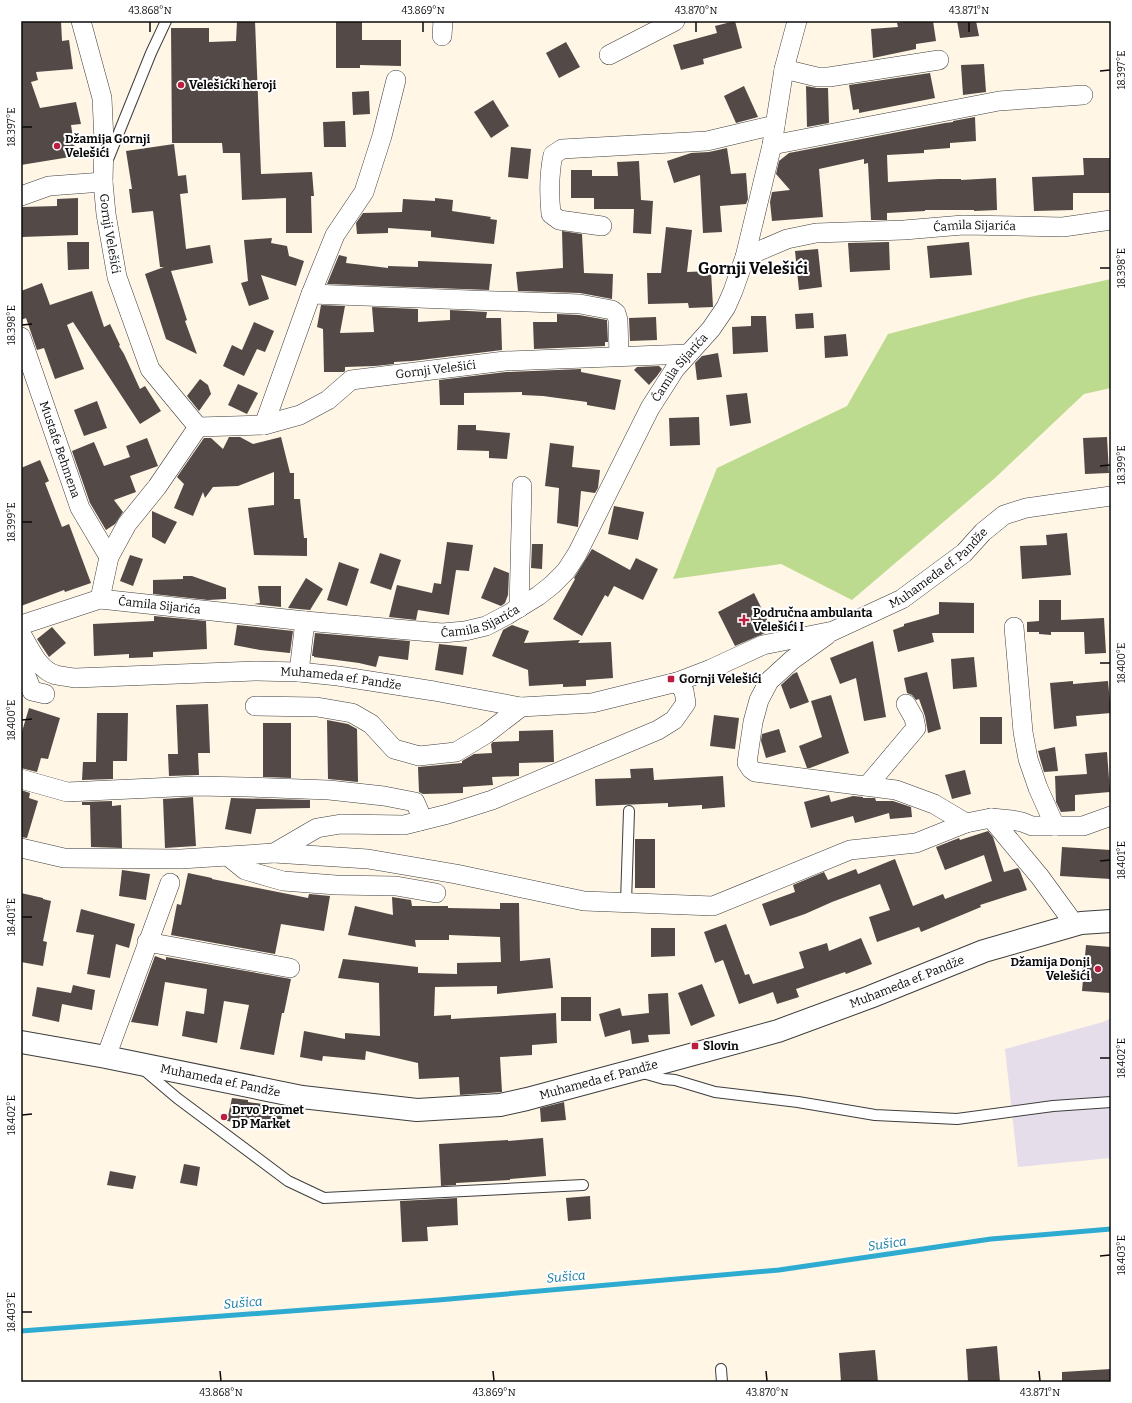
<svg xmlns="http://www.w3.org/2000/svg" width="1132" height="1403" font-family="Bitter,serif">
<rect width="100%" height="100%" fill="#fff6e6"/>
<polygon fill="#e6ddea" points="1111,1018 1111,1158 1018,1167 1005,1049 1103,1022"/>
<polygon fill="#bddb8f" points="1111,279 1111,388 1084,394 995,478 852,600 781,564 673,579 717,468 847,406 888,334 1030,297"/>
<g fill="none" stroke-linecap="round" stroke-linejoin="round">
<polyline stroke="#2eabd1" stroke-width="5" points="21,1331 438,1300 779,1270 991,1239 1111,1229"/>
</g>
<g fill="#534946">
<polygon points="21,21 61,21 62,41 69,40 73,69 36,72 38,80 31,82 40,108 76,102 81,124 71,125 76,156 21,165"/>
<polygon points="237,21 255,21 261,174 312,172 314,196 311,196 312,233 286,233 286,198 242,200 240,153 223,153 222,143 172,143 171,28 209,28 209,42 236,41"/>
<polygon points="336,21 362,21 362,40 401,40 401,66 360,65 360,68 336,68"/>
<polygon points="735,21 742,48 703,59 704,64 681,70 673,45 717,33 715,26"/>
<polygon points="910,21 933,21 936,41 916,44 916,49 873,58 871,29 898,27 897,23"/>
<polygon points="957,21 976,21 979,36 960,38"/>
<polygon points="566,42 580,67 559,78 546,53"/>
<polygon points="984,64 986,92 963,95 961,65"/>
<polygon points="930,73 935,98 859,113 859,109 853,110 849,85"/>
<polygon points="744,86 758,117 736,123 724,96"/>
<polygon points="806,86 817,88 828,88 829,123 807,127"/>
<polygon points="369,91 370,114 353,115 352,92"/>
<polygon points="493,100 509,126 491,138 474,112"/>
<polygon points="975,117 976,141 950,143 950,148 924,150 924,153 887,155 888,182 939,179 961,179 961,180 996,178 997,210 974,211 974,210 925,210 925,211 887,213 887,220 871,220 868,163 864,164 864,159 819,169 823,217 772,221 770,202 772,192 790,190 776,174 779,161 789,153 945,123 953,122 953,121"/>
<polygon points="345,121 346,147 324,147 323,122"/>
<polygon points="174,144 178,176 186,175 188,193 180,194 186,249 210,245 213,263 171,271 187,320 185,321 197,354 166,339 145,274 164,267 160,267 153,211 132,213 129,189 132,189 126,151"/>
<polygon points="511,147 531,149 528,179 508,177"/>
<polygon points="727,148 731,174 746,173 748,199 746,204 720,206 722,232 703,233 700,175 674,183 667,161 691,153 709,152"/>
<polygon points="1083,158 1111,158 1111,193 1073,193 1073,210 1034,211 1032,177 1084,175"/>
<polygon points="639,161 641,200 653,201 651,234 633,233 634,209 594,209 594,198 571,198 571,170 592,170 592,176 618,176 617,162"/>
<polygon points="78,198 78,235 22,237 22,207 57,206 57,199"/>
<polygon points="435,198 453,200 452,211 491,217 490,219 497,220 494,244 431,237 431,231 388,228 388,233 357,234 356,223 363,213 402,212 403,199 435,201"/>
<polygon points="666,227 692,230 687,272 711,271 713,307 689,308 688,303 648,304 647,273 661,273"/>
<polygon points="562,231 582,234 584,273 613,274 612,299 580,293 518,291 516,272 563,268"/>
<polygon points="272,238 271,243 287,246 289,256 304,261 296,286 261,275 269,299 249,306 241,283 248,281 244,240"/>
<polygon points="67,242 89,242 89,269 68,270"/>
<polygon points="889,242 890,270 850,272 848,243"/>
<polygon points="969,242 972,275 930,278 927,246"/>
<polygon points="818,249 822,287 799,290 795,251"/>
<polygon points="339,255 347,257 346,263 388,268 388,266 418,267 418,261 492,264 489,290 327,284"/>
<polygon points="42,283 50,305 92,291 104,327 110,324 120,345 119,346 124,354 140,389 145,386 161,411 140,424 73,322 67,325 84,369 55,379 44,348 37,350 26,318 21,320 21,291"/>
<polygon points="321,305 345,306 340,333 374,332 372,307 418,309 418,322 450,320 450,310 487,312 486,318 501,318 502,350 412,361 394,362 394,364 375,366 345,367 345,371 344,372 324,372 323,329 317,327"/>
<polygon points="813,313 814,328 796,329 795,314"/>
<polygon points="557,314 579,315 607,320 608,342 605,342 605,346 534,349 533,322 557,322"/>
<polygon points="751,316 766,316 768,352 733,354 732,327 751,326"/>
<polygon points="656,317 657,340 630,341 629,318"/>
<polygon points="254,322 274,331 265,352 257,349 244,376 223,366 232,345 242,350"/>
<polygon points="846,334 848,356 825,358 824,336"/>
<polygon points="718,353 722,377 697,380 695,363 702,356"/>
<polygon points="659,366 662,369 657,376 649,385 634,370 637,367"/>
<polygon points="581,369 581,372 621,380 615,410 587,405 587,402 543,396 522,395 522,392 464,393 464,405 440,405 439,380 506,372"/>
<polygon points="200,379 208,385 211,394 199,411 187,396"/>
<polygon points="238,384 258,393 247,414 228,405"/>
<polygon points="747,393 751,423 730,426 726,395"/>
<polygon points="97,401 107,428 84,436 74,410"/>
<polygon points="699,417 700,445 670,446 669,418"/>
<polygon points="458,425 476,425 476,430 510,433 507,459 489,458 489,451 457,450"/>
<polygon points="229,437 240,437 253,444 281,437 290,473 294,473 294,499 300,499 304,538 307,538 307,556 254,555 248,508 274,505 274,472 238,486 213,487 205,498 203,492 193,516 174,508 184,484 177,477 204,438 211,438 223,449"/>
<polygon points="1107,437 1109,473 1085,474 1083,438"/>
<polygon points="147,438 158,466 130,476 136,492 114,500 123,512 115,524 106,530 90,503 72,451 94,442 104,466 130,457 126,446"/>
<polygon points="550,443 574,446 572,467 600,470 598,488 595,493 581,491 578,527 557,523 559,488 545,486"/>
<polygon points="40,460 49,481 45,483 62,527 69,524 91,583 65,592 64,590 21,606 21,468"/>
<polygon points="614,506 644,512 638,540 608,534"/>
<polygon points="152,511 177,522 165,544 152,537"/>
<polygon points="1067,533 1071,575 1022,579 1020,546 1047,545 1046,535"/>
<polygon points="447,542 473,545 469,571 456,570 449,615 418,610 416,620 389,617 397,585 432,593 434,583 441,584"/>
<polygon points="532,544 543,544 542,569 531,568"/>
<polygon points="592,549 630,570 636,558 658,569 643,600 614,586 608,597 605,595 582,636 553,619 575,579 574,578"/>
<polygon points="380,553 401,560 391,590 370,583"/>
<polygon points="130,555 143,559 133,586 120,581"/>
<polygon points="339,562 359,569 347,606 327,600"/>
<polygon points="494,567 509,573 508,595 505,603 501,606 481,598"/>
<polygon points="183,576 192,576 226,588 226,599 208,600 153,594 153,580 183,579"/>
<polygon points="306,578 323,589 310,610 288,608"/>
<polygon points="258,586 281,586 281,607 254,604 260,603"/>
<polygon points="754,593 772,630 735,646 718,612"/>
<polygon points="1039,600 1061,600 1061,620 1104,618 1106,653 1085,654 1084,632 1051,632 1051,635 1039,634 1039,632 1027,632 1027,622 1039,621"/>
<polygon points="939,602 974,603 974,633 932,633 934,642 898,652 893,630 904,626 904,624 939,614"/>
<polygon points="154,616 206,621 207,649 153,652 153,657 129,658 129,654 94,656 93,624 154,621"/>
<polygon points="237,625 293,631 290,653 260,650 234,645"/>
<polygon points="512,625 529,631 524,643 580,640 578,643 611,642 613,678 586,680 586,686 563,687 563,684 529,686 528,670 492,656 503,630"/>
<polygon points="52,627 66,643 49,657 37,639"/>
<polygon points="315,633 410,641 408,660 379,656 376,667 359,663 314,657 314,656 312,656"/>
<polygon points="873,641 886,717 864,721 856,678 840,684 830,658"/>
<polygon points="439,644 467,647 463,675 435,670"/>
<polygon points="974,657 977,687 953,689 951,659"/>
<polygon points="797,672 809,702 790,709 781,685 793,674"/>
<polygon points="927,672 941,729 928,733 925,716 919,699 916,700 912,695 907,693 904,678"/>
<polygon points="1073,681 1073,684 1108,681 1111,713 1076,716 1077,726 1054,729 1050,683"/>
<polygon points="831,695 849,753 810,768 807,768 799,746 822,737 811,701"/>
<polygon points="208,704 210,753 198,753 199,775 169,776 168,754 178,754 176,705"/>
<polygon points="29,708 60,718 48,759 41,758 37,772 21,768 21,735"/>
<polygon points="97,713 128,713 127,761 113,761 113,779 82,780 83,762 96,762"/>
<polygon points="714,715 739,718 735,749 710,746"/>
<rect x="980" y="717" width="22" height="27"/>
<polygon points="327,720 348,724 357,729 358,782 328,779"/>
<polygon points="263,723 291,723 291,778 263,777"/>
<polygon points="779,729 786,752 766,758 761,741 762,734"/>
<polygon points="553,730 554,762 519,763 519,776 492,777 493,785 463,787 463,793 423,794 419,792 418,767 462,763 462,761 474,754 492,753 491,744 493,742 519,741 519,731"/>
<polygon points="1055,747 1058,771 1044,772 1038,751"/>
<polygon points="1107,752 1110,792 1075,795 1075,811 1061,812 1056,802 1055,776 1087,774 1085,754"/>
<polygon points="653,768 654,780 723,776 725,807 702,809 702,805 668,807 668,803 596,806 595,779 631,778 630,769"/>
<polygon points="965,770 971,794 952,799 945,775"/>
<polygon points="21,790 30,793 29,798 38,801 27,838 21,837"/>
<polygon points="829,795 831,802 853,796 863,797 863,798 875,798 876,801 893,801 911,807 912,817 890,819 889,813 855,823 853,816 811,828 804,802"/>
<polygon points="193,797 196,846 165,848 163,799"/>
<polygon points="231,798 310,800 310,808 256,809 251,834 225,829"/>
<polygon points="112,801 112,806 121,805 122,848 91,847 90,805 82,805 82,802"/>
<polygon points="988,831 993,837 1004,872 1018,868 1020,871 1027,890 980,905 981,907 921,932 919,927 877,942 869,917 890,910 880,884 832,902 805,914 770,926 762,904 795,892 793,885 824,872 828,880 856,869 858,874 895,859 913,906 943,894 945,899 992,881 984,855 945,870 936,847 959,838 960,840"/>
<rect x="635" y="839" width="20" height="49"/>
<polygon points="1062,847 1111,850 1111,879 1060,876"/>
<polygon points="122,870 150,874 146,900 119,896"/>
<polygon points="188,873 212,878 212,879 308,898 309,894 330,896 324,931 281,924 275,954 171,935 177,904 181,905"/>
<polygon points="21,893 43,898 43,899 51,901 43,941 47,942 43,966 21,962"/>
<polygon points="392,897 411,900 412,906 448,906 448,908 500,909 500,903 519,903 520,961 550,958 553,988 497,994 497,986 435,987 434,1016 451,1015 451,1019 556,1013 557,1043 532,1045 532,1055 500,1057 502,1092 460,1095 459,1077 419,1079 418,1063 366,1051 365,1060 323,1056 322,1061 300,1057 304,1031 345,1039 345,1033 380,1036 379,983 338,978 343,959 418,967 418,973 457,974 457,963 501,962 500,937 449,935 449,940 415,940 416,947 348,935 355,906 393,915"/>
<polygon points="81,909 135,924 129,948 116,944 110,978 87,974 94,935 76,932"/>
<polygon points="726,924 745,975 749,974 753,984 804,968 799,952 827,943 829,951 861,938 872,964 846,974 845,972 796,989 799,997 777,1004 773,992 739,1004 723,960 715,963 704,932"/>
<polygon points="651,928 675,928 675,956 651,957"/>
<polygon points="1086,945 1111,947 1111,993 1082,991"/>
<polygon points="155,956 166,960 166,957 291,979 284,1013 282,1013 274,1055 240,1049 249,1005 224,1001 217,1043 182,1036 186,1011 204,1014 207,989 165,982 158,1026 131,1022"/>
<polygon points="702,984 715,1016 691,1026 678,993"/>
<polygon points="73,985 95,990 92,1010 62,1004 59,1022 32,1016 37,987 71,993"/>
<polygon points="668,993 670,1034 648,1035 649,1042 632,1044 630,1030 605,1037 599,1014 620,1008 622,1016 649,1013 648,994"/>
<rect x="561" y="997" width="30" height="24"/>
<polygon points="232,1098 248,1100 248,1102 283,1107 281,1128 227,1121"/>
<polygon points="564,1102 566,1120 541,1122 540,1108"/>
<polygon points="543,1138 546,1176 510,1179 510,1180 456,1183 456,1185 441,1186 439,1144 508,1140 508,1141"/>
<polygon points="184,1164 200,1167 197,1186 180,1183"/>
<polygon points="110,1171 136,1176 133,1189 107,1185"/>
<polygon points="590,1196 591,1219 568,1221 566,1198"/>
<polygon points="457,1198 458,1225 427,1227 428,1241 402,1242 400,1201"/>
<polygon points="997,1346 1000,1382 968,1382 966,1349"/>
<polygon points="875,1350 878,1382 841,1382 839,1353"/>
<polygon points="1111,1369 1111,1382 1062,1382 1062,1372"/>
</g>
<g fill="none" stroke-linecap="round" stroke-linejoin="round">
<g stroke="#3d3d3d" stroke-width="12">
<g id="service">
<polyline points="109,157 151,53 166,21"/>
<polyline points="626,902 629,811"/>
<polyline points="144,1070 177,1098 288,1181 324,1198 583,1185"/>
<polyline points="643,1073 664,1079 675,1080 715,1092 798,1102 875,1115 957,1119 1053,1106 1111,1102"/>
<polyline points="721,1369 722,1382"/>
</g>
</g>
<g stroke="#3d3d3d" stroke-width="20">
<g id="minor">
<path id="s1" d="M81,21L102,98L104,141L103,182L106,214L117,277L150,369L198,427"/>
<polyline points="442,36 443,21"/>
<polyline points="609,55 675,21"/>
<polyline points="784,69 817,77 829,77 939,60"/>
<polyline points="772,145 999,101 1083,95"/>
<polyline points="21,196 49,186 103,182"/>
<path d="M602,226L559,220L551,214C549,194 549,174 553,155L562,149L707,141L775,125"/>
<path id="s2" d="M745,257L787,239L816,233L904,230L963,225L1063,227L1111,220"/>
<polyline points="311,294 580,304 612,310 616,313 618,320 619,356"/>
<path id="s3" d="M21,337L80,508L109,557"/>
<polyline points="264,425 311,294 335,235 364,192 382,136 396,80"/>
<path id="s4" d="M198,427L264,425L300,415L328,400L351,380L505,361L688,354"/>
<polyline points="100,599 109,557 127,524 157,487 198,427"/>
<polyline points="519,608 522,486"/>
<path id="s5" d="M21,625L100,599L305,621L442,633L465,631L486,626L507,615L538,596L552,585L566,571L577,554L650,408L675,369L711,329L726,307L733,291L745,257L772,145L784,69L797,21"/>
<polyline points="1014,627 1023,732 1028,759 1038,788 1055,826"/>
<path id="s6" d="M21,634C30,648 38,670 56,675C62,676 68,677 75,678L256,671L299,672L338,676L434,691L521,707L592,703L677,682L711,669L763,645L833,631L902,599L964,553L983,532L1004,515L1026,508L1111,496"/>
<polyline points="827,635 792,660 769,681 759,700 753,722 747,763 751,769 755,772 896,790 934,804 966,823"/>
<polyline points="21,663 32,691 45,694"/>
<polyline points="299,672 305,621"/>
<polyline points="255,706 317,707 352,713 371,724 394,749 419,756 456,752 486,734 521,707"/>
<polyline points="21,779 67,792 196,786 246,787 329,790 384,796 415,802 419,811 420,821"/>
<polyline points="867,786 916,728 914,718 906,704"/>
<polyline points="991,818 1040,877 1075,925"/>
<polyline points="21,848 64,858 181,859 274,853 317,828 341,824 404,825 448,814 492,800 658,730 674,720 686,703 684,691 677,682"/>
<polyline points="274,853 368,859 456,874 584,901 713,906 850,850 916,843 966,823 991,818 1012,820 1022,822 1032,826 1083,826 1111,816"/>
<polyline points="229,857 245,870 283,881 336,885 396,886 436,893"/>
<polyline points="147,942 290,968"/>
<polyline points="106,1057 170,883"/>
</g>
</g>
<g stroke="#3d3d3d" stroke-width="24">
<g id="tertiary">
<path id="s7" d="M21,1042L106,1057L302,1097L417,1110L500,1105L527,1099L635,1070L778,1031L870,997L984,951L1081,923L1111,921"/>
</g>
</g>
<use href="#service" stroke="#fff" stroke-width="10"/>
<use href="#minor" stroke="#fff" stroke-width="19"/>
<use href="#tertiary" stroke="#fff" stroke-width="22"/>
</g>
<path fill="none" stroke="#0a0a0a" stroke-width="1.5" d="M150,22V32M423,22V32M696,22V32M969,22V32M1100,71L1110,70M22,127H32M1100,268H1110M22,325L32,324M1100,466L1110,465M22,522H32M1100,663H1110M22,720L32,719M1100,861L1110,860M22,917H32M1100,1058H1110M22,1115L32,1114M1100,1256L1110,1255M22,1312H32M220,1371L221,1381M493,1371L494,1381M766,1371L767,1381M1039,1371L1040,1381"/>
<g fill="#bd1e40" stroke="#fff" stroke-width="1.5">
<circle cx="181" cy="85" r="4"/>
<circle cx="57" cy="146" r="4"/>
<path d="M742 614h4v4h4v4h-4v4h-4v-4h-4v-4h4z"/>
<rect x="667" y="675" width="8" height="8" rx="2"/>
<circle cx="1098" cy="969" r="4"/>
<rect x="691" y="1042" width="8" height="8" rx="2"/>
<circle cx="224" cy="1117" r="4"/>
</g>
<g text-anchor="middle" stroke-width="4" stroke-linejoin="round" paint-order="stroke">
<g font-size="12" font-weight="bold" fill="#0a0a0a" stroke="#fff" text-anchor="start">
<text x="189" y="89">Velešićki heroji</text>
<text x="65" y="143">Džamija Gornji<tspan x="65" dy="14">Velešići</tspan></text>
<text x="753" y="617">Područna ambulanta<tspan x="753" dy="14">Velešići I</tspan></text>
<text x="679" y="683">Gornji Velešići</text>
<text x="1090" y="966" text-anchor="end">Džamija Donji<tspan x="1090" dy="14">Velešići</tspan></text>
<text x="703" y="1050">Slovin</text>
<text x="232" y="1114">Drvo Promet<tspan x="232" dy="14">DP Market</tspan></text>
</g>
<g font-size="12" fill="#0a0a0a" stroke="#fff">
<text dy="4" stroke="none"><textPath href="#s2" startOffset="234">Ćamila Sijarića</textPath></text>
<text dy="4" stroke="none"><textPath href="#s1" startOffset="216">Gornji Velešići</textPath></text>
<text dy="4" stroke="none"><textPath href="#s5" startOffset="803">Ćamila Sijarića</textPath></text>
<text dy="4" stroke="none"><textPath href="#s4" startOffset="251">Gornji Velešići</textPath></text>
<text dy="4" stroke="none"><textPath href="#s3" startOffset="119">Mustafe Behmena</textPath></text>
<text dy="4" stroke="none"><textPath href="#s6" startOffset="971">Muhameda ef. Pandže</textPath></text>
<text dy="4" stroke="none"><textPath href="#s5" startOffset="143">Ćamila Sijarića</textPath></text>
<text dy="4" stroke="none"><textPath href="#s5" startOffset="467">Ćamila Sijarića</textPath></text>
<text dy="4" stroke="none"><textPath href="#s6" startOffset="341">Muhameda ef. Pandže</textPath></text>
<text dy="4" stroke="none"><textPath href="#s7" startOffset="911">Muhameda ef. Pandže</textPath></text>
<text dy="4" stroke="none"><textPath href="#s7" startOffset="203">Muhameda ef. Pandže</textPath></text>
<text dy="4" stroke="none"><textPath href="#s7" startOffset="587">Muhameda ef. Pandže</textPath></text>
</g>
<g font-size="13" font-style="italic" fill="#11789e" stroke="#fff">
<text transform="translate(887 1243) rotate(-8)" y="5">Sušica</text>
<text transform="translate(566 1276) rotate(-5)" y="5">Sušica</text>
<text transform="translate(243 1302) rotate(-5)" y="5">Sušica</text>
</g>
<g font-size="16" font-weight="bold" fill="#0a0a0a" stroke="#fff">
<text x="753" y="274">Gornji Velešići</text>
</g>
</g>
<rect width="1132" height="1403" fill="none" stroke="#ffffff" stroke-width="44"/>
<rect x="22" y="22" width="1088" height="1359" fill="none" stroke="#0a0a0a" stroke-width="1.5"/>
<g font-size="10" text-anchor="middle" fill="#0a0a0a">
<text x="150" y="14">43.868°N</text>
<text x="423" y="14">43.869°N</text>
<text x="696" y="14">43.870°N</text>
<text x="969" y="14">43.871°N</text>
<text transform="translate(1121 70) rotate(-90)" y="4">18.397°E</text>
<text transform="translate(11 127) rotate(-90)" y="4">18.397°E</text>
<text transform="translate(1121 268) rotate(-90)" y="4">18.398°E</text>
<text transform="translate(11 325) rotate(-90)" y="4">18.398°E</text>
<text transform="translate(1121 465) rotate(-90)" y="4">18.399°E</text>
<text transform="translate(11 522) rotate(-90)" y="4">18.399°E</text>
<text transform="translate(1121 663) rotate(-90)" y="4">18.400°E</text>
<text transform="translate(11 720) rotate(-90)" y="4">18.400°E</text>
<text transform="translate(1121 860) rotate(-90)" y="4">18.401°E</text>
<text transform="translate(11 917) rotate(-90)" y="4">18.401°E</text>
<text transform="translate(1121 1058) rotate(-90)" y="4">18.402°E</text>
<text transform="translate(11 1115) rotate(-90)" y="4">18.402°E</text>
<text transform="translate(1121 1255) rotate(-90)" y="4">18.403°E</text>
<text transform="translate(11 1312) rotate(-90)" y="4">18.403°E</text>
<text x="221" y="1396">43.868°N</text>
<text x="494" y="1396">43.869°N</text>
<text x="767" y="1396">43.870°N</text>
<text x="1040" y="1396">43.871°N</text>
</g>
</svg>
